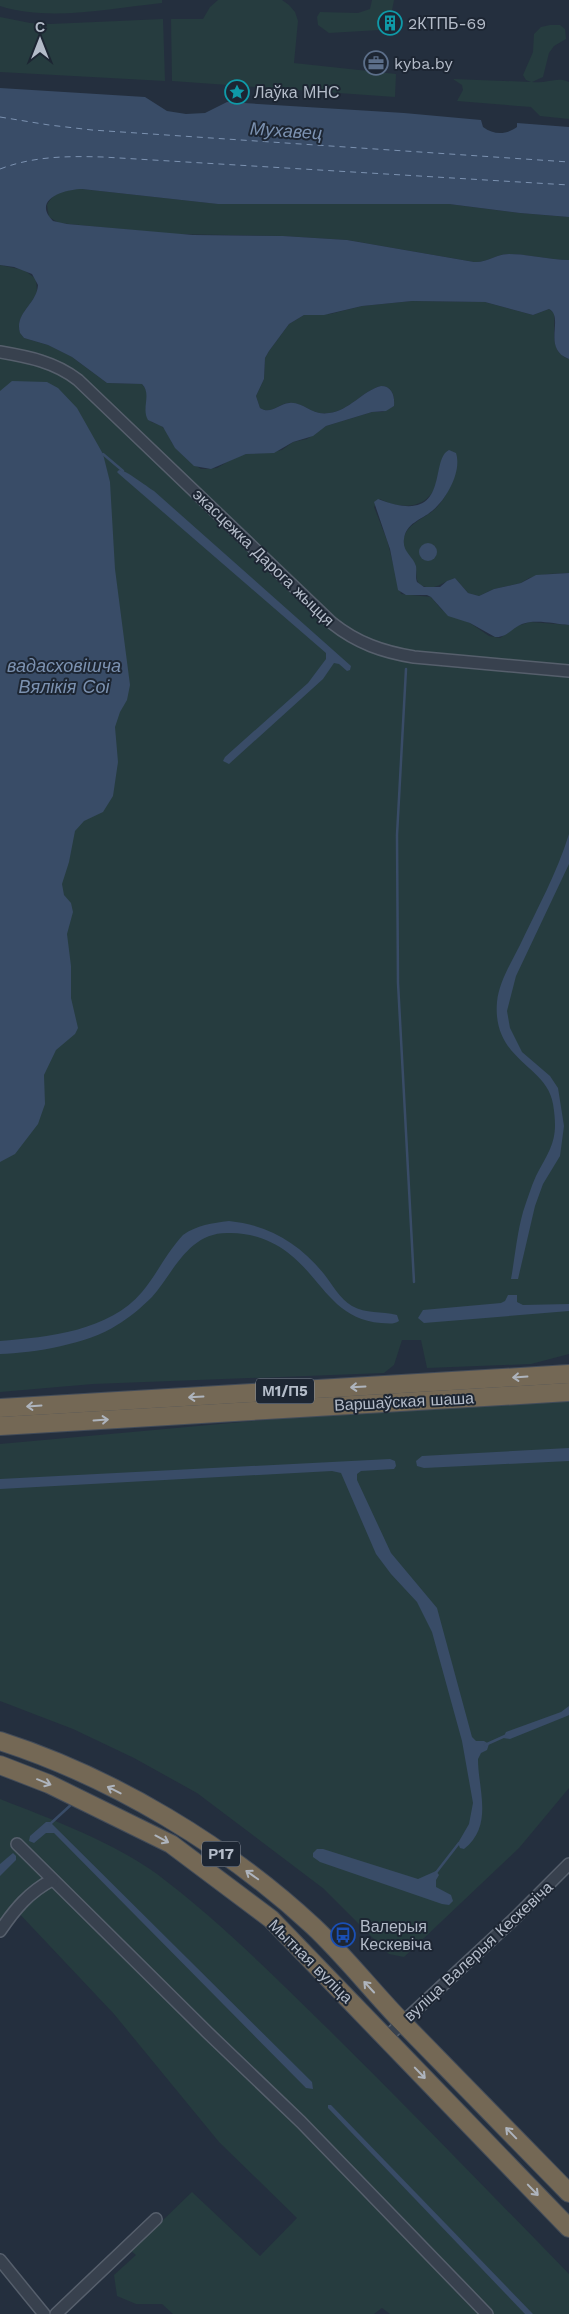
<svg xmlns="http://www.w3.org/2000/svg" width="569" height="2314" font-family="'Work Sans',sans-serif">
<rect width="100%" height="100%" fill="#242f3e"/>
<g fill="#263c3f">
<path d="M0,0H162V3C111,8 50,22 0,6Z"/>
<polygon points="218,0 282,0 289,5 295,12 298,21 294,63 396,74 395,97 172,81 171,19 203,19 210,7"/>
<polygon points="372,0 394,0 390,20 380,30 329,33 318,25 317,17 320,12 358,13 370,9"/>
<polygon points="0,17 30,23 50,24 163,19 165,81 0,72"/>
<path d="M550,25H560L565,29L566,39L554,46L549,53L543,77L532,82C547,84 557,76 569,82V119L540,116L531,107L457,101L463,90L462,85L453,79L531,82L526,80L523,75L533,52L534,34L541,27Z"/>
<path d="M82,189L219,204H449L520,213L569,217V260C549,260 528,254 509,254C496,254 487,263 474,262L347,240L283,236L172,234L59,223L49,217L47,205C55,190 66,189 82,189Z"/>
<path d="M0,265L24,270L36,279L37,292C31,307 9,322 24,338L48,345L72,357L107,383L142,384L147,391L151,422L160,425L166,430L172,443L189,461L201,469H206L217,468L237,456L246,454L265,453L282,450L293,442L307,439L326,426L372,412H382L394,406C395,396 392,386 381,386C362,391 349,411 329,413C311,416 303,401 288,403C278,404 271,415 260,408L256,396L264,379L265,358L269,351L289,324L304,315L330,314L362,306L412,301L485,302L533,315L549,309L554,313C556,330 548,351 569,359V573L548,574L529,578L521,583L494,589L479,596L468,593L455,578C442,582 435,592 420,585C414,578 418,571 415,564C412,558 406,555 404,548C399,524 426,520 438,506C450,492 455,475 457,457C453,460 444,464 441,468C437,473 437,482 435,487C426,510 398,509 380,499L374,507L387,540L401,594L431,597L442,610L470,623L489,636L500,638L517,626L530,622L569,625V1354L531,1364L427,1368L421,1340H402L394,1365L384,1373L93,1384L0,1392Z"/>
<polygon points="569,1400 569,1788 519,1848 404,1957 389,1954 324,1889 197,1793 134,1758 73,1729 0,1701 0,1444 321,1415"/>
<path d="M0,1799C49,1818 115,1843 157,1874C218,1920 273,1975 328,2029C409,2109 489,2192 569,2274V2314H390L382,2308L374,2314H173L162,2304H136L117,2296L114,2275L136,2255L131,2251L192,2192L260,2256L297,2218L219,2142L114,2014L15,1909L0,1931Z"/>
</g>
<g fill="#394c67">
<path d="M0,88L145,97L167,111L186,114L205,113L227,102L404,113L481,120L483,127C494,135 506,135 517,127V123L569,127V217L520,213L449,204H218L82,189C66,189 31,199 53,221L67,224L193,235L283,236L347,240L474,262C487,263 496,254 509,254C529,254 549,260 569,260V359C541,349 565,317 549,309L533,315L485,302L412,301L362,306L324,315H304L289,324L269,351L265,358L264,379L256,396L260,408C271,415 278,404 289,403C303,401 311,416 329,413C349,411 362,391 381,386C392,386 395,396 394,406L386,411L372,412L326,426L313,436L293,442L274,453L246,454L211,469L194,466L175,448L163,427L148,420C141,408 152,394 142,384L107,383L72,357L48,345L24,338L20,333C14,313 37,304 38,285L32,274L14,267L0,265Z"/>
<polygon points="12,381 47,382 58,388 77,408 103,454 110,482 115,569 130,685 127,700 120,712 115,727 118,762 113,796 103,812 84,821 75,831 69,862 62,884 64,895 71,903 73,912 67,934 71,966 71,998 78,1028 75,1034 56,1050 44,1075 45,1104 38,1124 15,1154 0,1162 0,391"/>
<path d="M449,450L456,453C462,471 447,499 432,511C421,520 406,523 404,539C402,552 413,556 416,566C417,572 415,576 417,582L424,587H440L447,581L455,578L468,593L479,596L494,589L521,583L536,575L569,573V625C555,624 536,619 522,624C512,628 507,638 495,637L470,623L448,616L431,597L427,595H406L398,590L390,549L374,502L378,499C453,528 428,460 449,450Z"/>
<path d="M119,470C126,470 146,486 154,491L351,666L350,670L347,671L339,664L334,663L323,679L229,764L223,761L225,757L308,683L326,659V653L119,474L117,472Z"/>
<circle cx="428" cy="552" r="9"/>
<path d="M569,834V864L516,976L507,1011L510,1028L522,1052L550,1076L558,1088L564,1126L560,1156L543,1184L535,1206L518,1279H511C515,1257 517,1233 523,1212C527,1200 531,1187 536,1176C551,1147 559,1140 553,1104C547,1065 492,1061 497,1002C499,982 511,963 520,945C537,909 557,873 569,834Z"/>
<path d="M229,1221C268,1225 299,1243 324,1274C332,1284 340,1299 352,1306C366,1314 381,1311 397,1315L399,1321C393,1325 387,1323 381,1323C332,1319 322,1278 287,1252C270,1239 248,1232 227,1233C188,1233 174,1272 152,1297C142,1307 129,1318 117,1325C88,1344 34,1353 0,1354V1341C49,1337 109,1331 142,1292C157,1274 167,1252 183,1235C197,1225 212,1223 229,1221Z"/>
<polygon points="508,1295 517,1295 517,1302 523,1305 569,1304 569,1311 424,1323 418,1318 423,1310 501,1303 505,1301"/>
<polygon points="569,1448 569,1461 424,1468 417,1466 416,1461 422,1456"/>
<path d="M390,1459L395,1461L396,1466L394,1469L361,1471L357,1474V1480L391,1553L437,1608L472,1737L476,1741H484L489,1744L487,1750L481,1753L478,1759C478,1790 494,1825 464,1849L460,1848L458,1843L469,1824L473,1803L462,1741L432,1632L417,1602L391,1574L376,1554L341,1473L332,1471L0,1489V1479Z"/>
<polygon points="569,1706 569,1715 567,1716 510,1739 503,1738 506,1732 561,1712"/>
<polygon points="46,1822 50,1822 312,2082 313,2089 306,2088 54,1833 46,1833 34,1843 29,1841 30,1836"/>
<polygon points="317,1849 323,1849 418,1879 436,1871 439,1875 436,1880 436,1887 451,1895 453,1901 449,1905 442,1904 320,1862 313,1857 313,1853"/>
<polygon points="13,1853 16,1856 16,1860 0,1876 0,1864"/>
<polygon points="328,2105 331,2105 533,2314 525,2314 328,2108"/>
</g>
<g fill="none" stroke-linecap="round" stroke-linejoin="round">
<g stroke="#394c67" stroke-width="2.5">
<polyline points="103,454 123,471"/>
<polyline points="406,669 397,835 398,983 414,1282"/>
<polyline points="485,1745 505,1736"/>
<polyline points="50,1824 73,1803"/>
<polyline points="435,1874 459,1843"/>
</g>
<g stroke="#7c92b1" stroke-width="1" stroke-dasharray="6 5" stroke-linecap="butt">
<polyline points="0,117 49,125 92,130 569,162"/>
<path d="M0,169C34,156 68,156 103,157L569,185"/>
</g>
<g stroke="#565f6c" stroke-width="14">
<g id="minor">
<path d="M0,352C29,357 55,362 78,380L332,623C357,643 383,652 414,657L569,671"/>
<polyline points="17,1844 207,2032 301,2122 487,2314"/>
<path d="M0,1931C15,1909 29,1892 52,1880"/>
<polyline points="387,2037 514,1919 569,1864"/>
<polyline points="0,2260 44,2314"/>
<polyline points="56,2314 156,2219"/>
</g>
</g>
<g stroke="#434c59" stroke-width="20">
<g id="highway">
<polyline points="0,1408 569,1374"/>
<polyline points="0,1426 569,1392"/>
<path d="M0,1741C112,1777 227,1846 313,1926C345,1956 372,1991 403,2023C458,2080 514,2136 569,2193"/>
<polyline points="0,1765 49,1784 171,1844 271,1919 569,2228"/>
</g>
</g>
<use href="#minor" stroke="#38414e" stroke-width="11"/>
<use href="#highway" stroke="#746855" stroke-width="18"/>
</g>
<defs><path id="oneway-shaft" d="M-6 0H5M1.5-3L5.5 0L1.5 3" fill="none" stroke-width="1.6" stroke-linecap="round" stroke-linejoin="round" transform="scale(1.25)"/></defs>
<g stroke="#aeb4bd">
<use href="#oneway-shaft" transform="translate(520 1377) rotate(176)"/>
<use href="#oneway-shaft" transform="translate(358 1387) rotate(177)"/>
<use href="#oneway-shaft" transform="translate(196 1397) rotate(177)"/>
<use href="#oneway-shaft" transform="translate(34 1406) rotate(176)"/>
<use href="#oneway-shaft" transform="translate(101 1420) rotate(-4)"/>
<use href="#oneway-shaft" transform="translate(44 1782) rotate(22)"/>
<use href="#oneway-shaft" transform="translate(114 1790) rotate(-153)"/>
<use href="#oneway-shaft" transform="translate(162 1839) rotate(28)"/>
<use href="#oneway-shaft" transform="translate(252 1875) rotate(-145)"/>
<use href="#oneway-shaft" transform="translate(369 1987) rotate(-133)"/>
<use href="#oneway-shaft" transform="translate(420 2073) rotate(46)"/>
<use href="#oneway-shaft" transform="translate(511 2133) rotate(-134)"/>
<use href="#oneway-shaft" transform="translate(533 2190) rotate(46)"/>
</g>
<defs>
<g id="building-ring" transform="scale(1.25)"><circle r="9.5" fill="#1d2633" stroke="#0f9aa8" stroke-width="1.5"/><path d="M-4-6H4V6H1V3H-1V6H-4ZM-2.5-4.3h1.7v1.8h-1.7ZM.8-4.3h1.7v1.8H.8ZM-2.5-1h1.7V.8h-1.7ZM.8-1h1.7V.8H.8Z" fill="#0f9aa8"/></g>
<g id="office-ring" transform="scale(1.25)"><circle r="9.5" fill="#1d2633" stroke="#5c6f8a" stroke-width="1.5"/><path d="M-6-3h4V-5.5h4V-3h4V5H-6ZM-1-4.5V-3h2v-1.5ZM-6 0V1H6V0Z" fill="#5c6f8a"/></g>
<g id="sight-ring" transform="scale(1.25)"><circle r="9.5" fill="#1d2633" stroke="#0f9aa8" stroke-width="1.5"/><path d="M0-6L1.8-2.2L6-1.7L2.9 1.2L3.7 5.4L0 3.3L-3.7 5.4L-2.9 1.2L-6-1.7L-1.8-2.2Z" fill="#0f9aa8"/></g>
<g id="bus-ring" transform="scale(1.25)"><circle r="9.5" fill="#1d2633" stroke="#1a4fb4" stroke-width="1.5"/><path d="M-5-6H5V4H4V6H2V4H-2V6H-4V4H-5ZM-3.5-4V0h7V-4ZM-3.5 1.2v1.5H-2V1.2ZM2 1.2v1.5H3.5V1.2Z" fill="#1a4fb4"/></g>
</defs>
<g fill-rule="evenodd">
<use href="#building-ring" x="390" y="23"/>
<use href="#office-ring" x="376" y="63"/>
<use href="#sight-ring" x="237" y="92"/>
<use href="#bus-ring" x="343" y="1935"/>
</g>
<g text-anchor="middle" stroke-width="4" stroke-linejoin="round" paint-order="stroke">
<g fill="#1d2633" stroke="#878f9c" stroke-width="1">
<rect x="256" y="1378.5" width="58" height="25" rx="4"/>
<rect x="202" y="1841.5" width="38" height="25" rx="4"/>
</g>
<g font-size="15" font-weight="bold" fill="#b4bcc9">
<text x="285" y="1396">М1/П5</text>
<text x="221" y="1859">Р17</text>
</g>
<g font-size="16" fill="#b4bcc9" stroke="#1d2633" text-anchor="start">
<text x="408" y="29">2КТПБ-69</text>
<text x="394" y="69">kyba.by</text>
<text x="254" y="98">Лаўка МНС</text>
<text x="360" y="1932">Валерыя<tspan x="360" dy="18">Кескевіча</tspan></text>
</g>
<g font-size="16" fill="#b4bcc9" stroke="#1d2633">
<text transform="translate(264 557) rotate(44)" y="6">экасцежка Дарога жыцця</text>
<text transform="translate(404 1401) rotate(-3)" y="6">Варшаўская шаша</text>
<text transform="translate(478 1951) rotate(-43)" y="6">вуліца Валерыя Кескевіча</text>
<text transform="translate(311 1961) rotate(45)" y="6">Мытная вуліца</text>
</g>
<g font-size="18" font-style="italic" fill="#7c92b1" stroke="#1d2633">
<text transform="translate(286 131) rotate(4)" y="6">Мухавец</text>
<text x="64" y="672">вадасховішча<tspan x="64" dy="21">Вялікія Соі</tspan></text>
</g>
</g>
<g transform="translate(40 40)" stroke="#1d2633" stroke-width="4" paint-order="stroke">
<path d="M0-4L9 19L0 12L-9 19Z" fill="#b4bcc9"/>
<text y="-8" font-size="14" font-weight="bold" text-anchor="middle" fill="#b4bcc9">С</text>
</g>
</svg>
